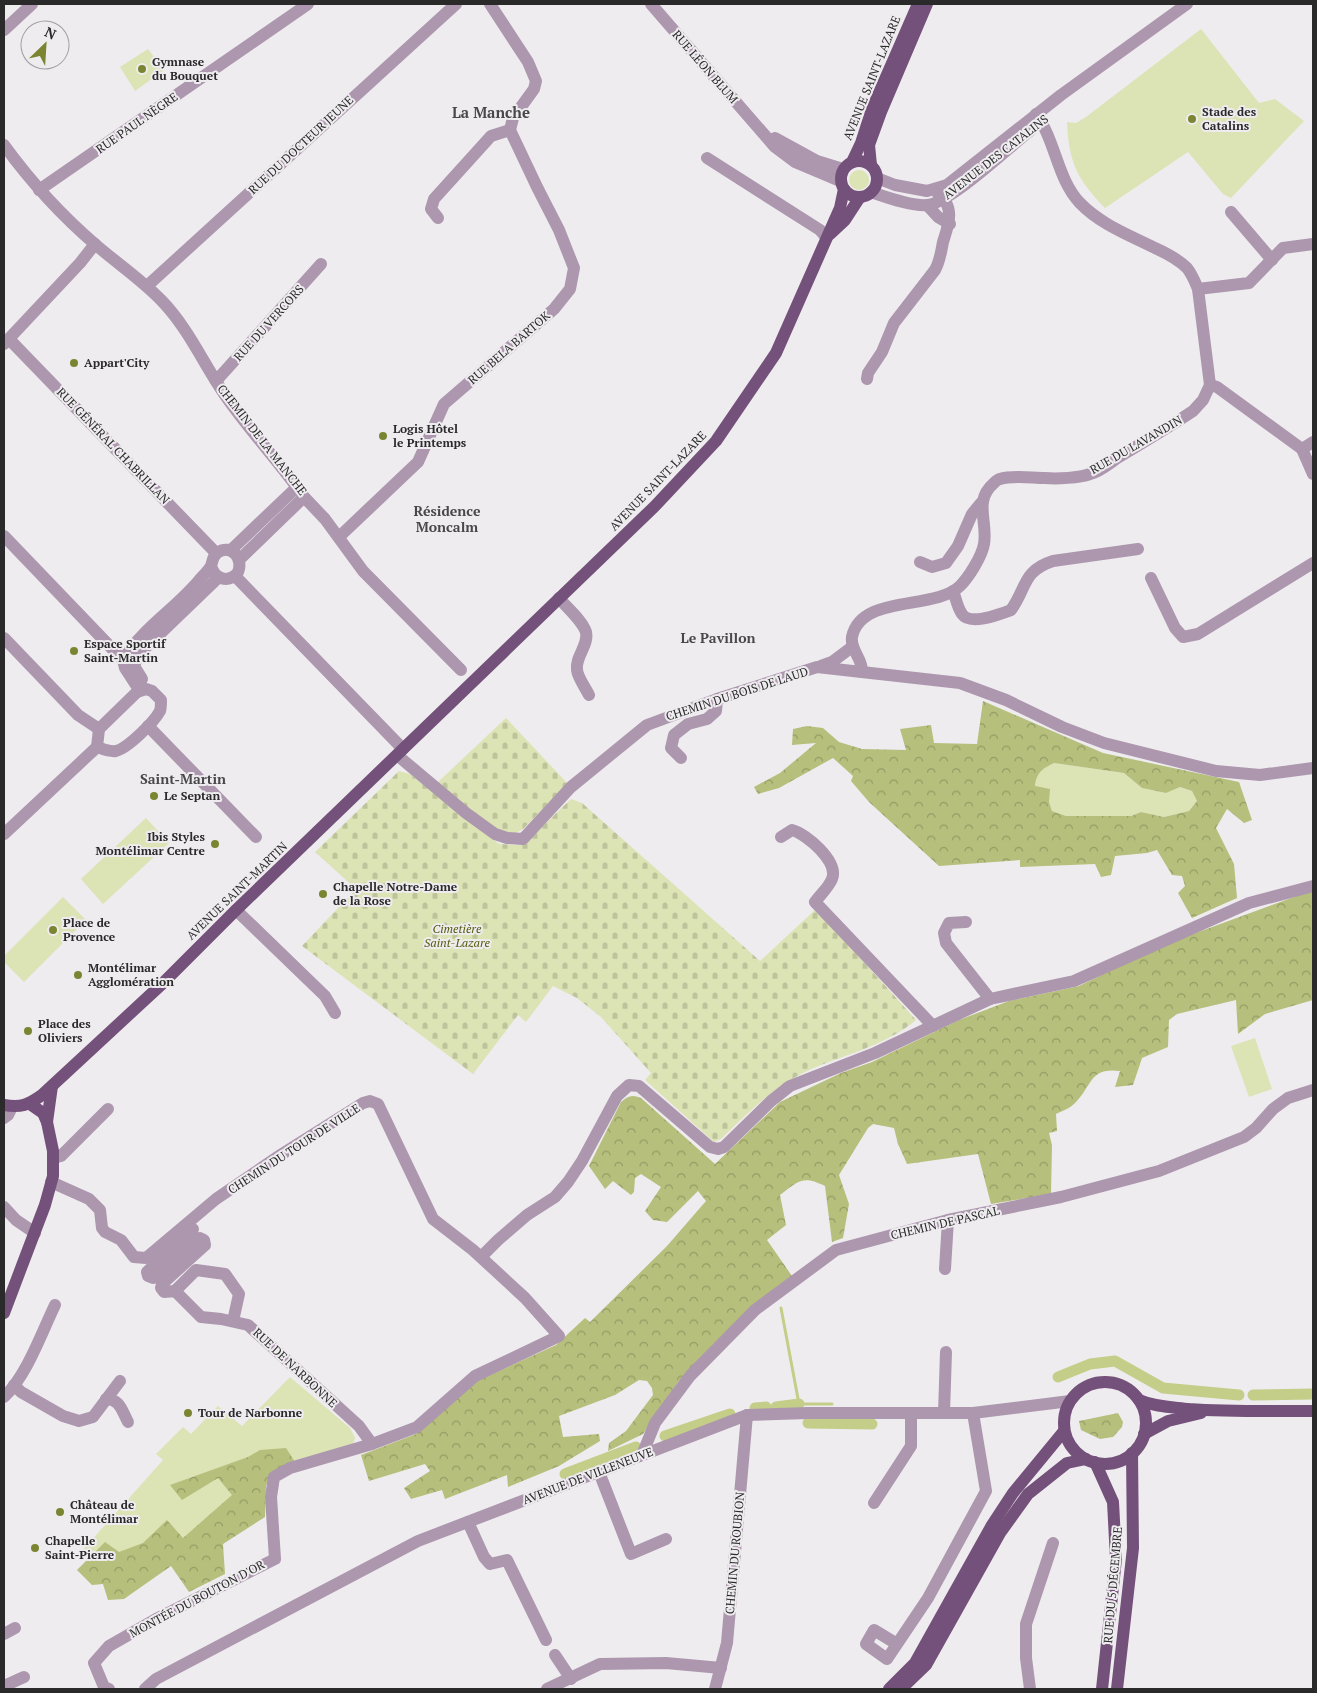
<svg xmlns="http://www.w3.org/2000/svg" width="1317" height="1693" font-family="'PT Serif',serif">
<defs>
<pattern id="forest-crowns" width="20" height="18" patternUnits="userSpaceOnUse" patternTransform="scale(1.25)"><rect width="20" height="18" fill="#b6bf7b"/><path d="M2 6a3 3 0 1 1 6 0M12 15a3 3 0 1 1 6 0" fill="none" stroke="#949b65"/></pattern>
<pattern id="cemetery-stones" width="16" height="16" patternUnits="userSpaceOnUse" patternTransform="scale(1.25)"><rect width="16" height="16" fill="#dce3b4"/><path d="M2 7V4a2 2 0 0 1 4 0v3zM10 15v-3a2 2 0 0 1 4 0v3z" fill="#bdc39b"/></pattern>
</defs>
<rect width="100%" height="100%" fill="#efecef"/>
<g fill="#dce3b4">
<path d="M1201,29L1259,103L1275,99L1304,121L1231,198L1223,194L1188,152L1105,208C1077,179 1069,163 1067,122L1076,123L1086,117Z"/>
<polygon points="148,49 164,70 135,91 120,67"/>
<circle cx="859" cy="180" r="10"/>
<path d="M1054,763L1124,773L1142,788L1166,793L1179,787L1192,791L1197,801L1189,811L1164,817L1141,812L1131,816H1066L1052,811L1049,802L1035,786C1036,773 1043,768 1054,763Z"/>
<polygon points="146,818 169,843 103,904 81,879"/>
<polygon points="63,897 86,920 24,982 4,962 4,956"/>
<polygon points="1255,1038 1272,1089 1249,1097 1231,1046"/>
<path d="M290,1377L350,1428L355,1438L353,1444C334,1453 310,1455 290,1462L173,1559L106,1575L81,1552L163,1460L156,1454L183,1427L191,1434L218,1406L242,1426Z"/>
</g>
<g fill="url(#forest-crowns)" fill-rule="evenodd">
<path d="M983,701L1103,753L1239,782L1252,820L1244,823L1227,809L1216,828L1234,864L1237,898L1192,918L1178,893L1185,886L1182,876L1172,875L1157,850L1147,853L1115,856L1111,875L1101,877L1095,864L1020,867V860L939,866L869,802L851,781L853,776L833,758L779,788L758,794L754,787L780,773L816,743L792,745L793,729L807,726L823,728L839,742L862,749L906,750L900,729L931,725L934,743L977,744ZM1054,763L1124,773L1142,788L1166,793L1180,787L1192,791L1197,801L1189,811L1164,817L1141,812L1131,816H1066L1052,811L1049,802L1050,789L1035,786C1036,773 1043,768 1054,763Z"/>
<path d="M1313,890V1000L1265,1014L1238,1034L1236,1000L1177,1014L1169,1020L1168,1047L1142,1058L1133,1085L1115,1087L1120,1071C1090,1067 1093,1084 1076,1102C1071,1108 1062,1111 1056,1114L1057,1131L1049,1133L1052,1145L1051,1194L991,1204L978,1154L907,1164L898,1144L894,1128L873,1124L868,1128L839,1175L849,1204L843,1238L832,1242L825,1186C802,1175 799,1181 780,1195L786,1225L767,1240L792,1276L749,1310L678,1382L643,1434L608,1451L609,1443L626,1431L653,1395L652,1388L647,1381L639,1380L615,1395L559,1416L563,1437L599,1434L600,1441L559,1466L508,1487L507,1475L445,1499L442,1490L411,1499L404,1488L430,1471L425,1464L369,1481L361,1455L416,1434L479,1380L556,1345L585,1318L590,1322L667,1246L706,1201L698,1191L667,1222L653,1220L645,1211L661,1187L641,1174L635,1178L634,1192L631,1195L613,1181L605,1189L589,1166L621,1102C628,1096 632,1094 641,1098L715,1164L780,1102L841,1073L872,1062L959,1020L1009,1001L1079,986L1163,945Z"/>
<polygon points="1118,1413 1123,1422 1122,1427 1113,1437 1100,1439 1081,1430 1079,1421"/>
<polygon points="286,1448 295,1462 270,1476 266,1486 265,1517 223,1544 225,1574 189,1592 171,1566 124,1599 108,1600 103,1584 92,1585 77,1570 105,1542 119,1552 143,1543 167,1520 183,1538 232,1495 218,1478 182,1500 170,1485 248,1457 260,1450"/>
</g>
<g fill="url(#cemetery-stones)">
<polygon points="506,718 568,784 523,829 514,834 495,829 437,783"/>
<path d="M399,771L410,774L499,844L517,845L527,841L571,799L582,803L760,961L816,909L916,1020C883,1048 839,1055 801,1074C770,1090 746,1115 721,1139L714,1142L645,1080L651,1073L601,1017L577,998L553,986L526,1022L518,1015L473,1074L302,946L356,889L315,852Z"/>
</g>
<g fill="none" stroke-linecap="round" stroke-linejoin="round">
<polyline stroke="#c4ce89" stroke-width="3" points="781,1308 799,1404 832,1404"/>
<g stroke="#c4ce89" stroke-width="11">
<polyline points="1058,1377 1090,1364 1115,1361 1163,1388 1239,1395"/>
<polyline points="1253,1395 1313,1394"/>
<polyline points="776,1407 799,1404"/>
<polyline points="755,1408 766,1407"/>
<polyline points="808,1423 872,1424"/>
<polyline points="665,1436 730,1414"/>
<polyline points="565,1474 636,1447"/>
</g>
<g stroke="#ac97af" stroke-width="12">
<polyline points="651,4 775,147 795,162 840,181"/>
<polyline points="4,30 32,4"/>
<polyline points="775,138 817,161 843,169"/>
<path d="M4,145C31,182 61,215 96,245C118,264 142,280 162,301C189,329 205,367 227,398C251,432 280,463 304,497L325,519L363,571L461,670"/>
<polyline points="707,158 820,230 826,237"/>
<polyline points="877,178 895,185 927,191 947,185 1061,95 1187,4"/>
<polyline points="39,190 308,4"/>
<path d="M871,192C886,197 913,207 928,205C953,201 1009,147 1031,130"/>
<polyline points="927,205 938,217 950,224"/>
<polyline points="1231,212 1272,260"/>
<polyline points="438,218 431,209 434,199 491,136 510,130"/>
<polyline points="147,286 456,4"/>
<polyline points="1198,289 1249,283 1283,248 1313,244"/>
<polyline points="9,339 216,553"/>
<polyline points="4,344 80,263 95,244"/>
<path d="M867,379L868,373L882,352L894,323L935,270C940,261 941,252 943,242C948,226 956,207 938,194"/>
<polyline points="216,381 321,264"/>
<polyline points="1210,385 1217,387 1302,449 1313,474"/>
<polyline points="1302,449 1313,442"/>
<polyline points="4,536 123,660"/>
<polyline points="339,537 418,462 444,404 554,309 570,289 574,268 559,230 537,187 510,130 513,118 534,89 536,81 528,62 490,4"/>
<polyline points="231,550 297,487"/>
<polyline points="240,559 304,497"/>
<polyline points="920,562 932,567 946,563 958,546 972,514 981,503"/>
<polyline points="235,576 403,749"/>
<polyline points="1151,578 1175,628 1183,637 1198,634 1313,563"/>
<path d="M953,591C956,598 957,607 962,614C970,626 1000,614 1011,610C1027,588 1022,571 1053,561L1138,549"/>
<path d="M559,598C567,608 582,620 586,632C589,645 575,657 577,670C578,678 585,687 589,695"/>
<polyline points="4,638 78,715 99,729"/>
<polyline points="821,666 832,662 852,647"/>
<path d="M862,672C863,659 850,650 852,637C861,594 934,611 960,586C969,577 982,556 984,544C988,521 973,501 994,483C995,482 998,479 1000,479C1012,475 1032,478 1045,478C1057,479 1079,478 1090,474C1100,472 1111,462 1119,457C1144,442 1169,427 1193,411L1203,400L1210,385L1198,289C1195,282 1192,274 1187,268C1178,259 1166,253 1155,248C1129,235 1100,224 1080,203C1057,179 1056,141 1036,114"/>
<polyline points="142,679 134,666 139,654 219,577"/>
<path d="M146,689L152,691L161,700C161,703 161,708 160,711C154,722 128,748 116,751C109,752 103,749 97,747L99,729L137,692Z"/>
<path d="M137,692L138,688L125,668L123,660C143,627 177,608 201,578C204,575 209,570 211,566C213,561 212,557 217,553C232,542 245,561 237,574C227,583 215,579 211,566"/>
<polyline points="148,726 256,837"/>
<polyline points="397,755 466,813 495,834 507,838 523,839 571,787 647,725 717,699 817,667 960,683 1006,700 1062,727 1104,743 1216,771 1260,775 1313,768"/>
<polyline points="681,758 671,748 674,735 688,724 707,719 716,711 717,699"/>
<polyline points="4,834 97,747"/>
<path d="M781,837L792,830C807,834 839,862 832,879C829,887 820,895 815,902L933,1026"/>
<polyline points="236,910 325,996 335,1013"/>
<polyline points="966,922 949,923 944,933 946,943 990,999"/>
<polyline points="4,1118 8,1115 12,1107"/>
<polyline points="53,1158 61,1156 108,1109"/>
<polyline points="51,1182 89,1199 100,1210 102,1228 105,1232 121,1240 134,1257 146,1258 216,1199 282,1154 363,1103 370,1101 378,1104 433,1219 473,1250 525,1298 559,1336 475,1376 417,1427 372,1444 290,1468 274,1477 271,1497 275,1559 158,1618 109,1646 94,1663 104,1687 109,1689"/>
<polyline points="4,1207 16,1220 35,1233"/>
<polyline points="193,1229 147,1272 148,1276 153,1278 196,1239 200,1238 204,1240 205,1245 162,1284 161,1288 164,1292 175,1291 201,1317 221,1319 248,1325 359,1426 372,1444"/>
<polyline points="481,1257 498,1240 527,1215 555,1197 568,1182 582,1161 617,1096 629,1085 639,1086 710,1147 718,1149 724,1147 771,1101 790,1086 875,1053 990,999 1074,981 1249,903 1313,886"/>
<polyline points="945,1269 948,1220"/>
<polyline points="175,1291 196,1270 225,1274 239,1294 233,1321"/>
<polyline points="14,1385 21,1392 63,1416 79,1421 93,1417 120,1381"/>
<path d="M4,1397C27,1375 41,1334 55,1305"/>
<path d="M106,1399C120,1399 122,1411 128,1422"/>
<polyline points="944,1413 946,1352"/>
<polyline points="642,1455 655,1423 690,1376 755,1310 836,1250 948,1220 1061,1197 1159,1171 1244,1137 1256,1128 1273,1109 1288,1098 1313,1090"/>
<polyline points="599,1472 631,1554 666,1539"/>
<polyline points="874,1503 911,1446 911,1413"/>
<polyline points="468,1522 484,1557 490,1564 507,1560 546,1640"/>
<polyline points="4,1634 15,1628"/>
<polyline points="897,1644 874,1630 866,1644 887,1659 928,1598 986,1491 973,1413"/>
<polyline points="555,1655 571,1679"/>
<polyline points="4,1686 24,1677"/>
<polyline points="145,1689 156,1679 418,1541 747,1415 808,1413 973,1413 1070,1401"/>
<polyline points="547,1689 600,1664 666,1663 721,1668"/>
<polyline points="715,1689 727,1643 747,1415"/>
<polyline points="1030,1689 1026,1658 1026,1624 1053,1543"/>
</g>
<g stroke="#74517a" stroke-width="12">
<circle cx="859" cy="179" r="18"/>
<polyline points="852,162 861,143 872,109 918,4"/>
<polyline points="871,165 869,145 881,112 927,4"/>
<polyline points="830,234 845,220 860,197"/>
<path d="M4,1105C21,1108 28,1105 42,1095L163,983L236,910L654,507L716,441L776,353L840,208L844,189"/>
<polyline points="47,1122 52,1086"/>
<polyline points="4,1313 45,1205 53,1176 53,1151 47,1122 43,1113 30,1104"/>
<circle cx="1105" cy="1423" r="41"/>
<path d="M1139,1400C1155,1407 1172,1407 1189,1409C1230,1412 1272,1411 1313,1411"/>
<polyline points="1144,1434 1168,1421 1201,1413"/>
<polyline points="1095,1462 1113,1502 1116,1559 1102,1689"/>
<polyline points="889,1689 915,1663 992,1525 1013,1493 1064,1431"/>
<polyline points="901,1689 926,1665 1000,1533 1028,1494 1067,1463 1086,1459"/>
<polyline points="1117,1689 1133,1548 1132,1453"/>
</g>
</g>
<g fill="#7b8430" stroke="#efecef" stroke-width="2">
<circle cx="142" cy="69" r="5"/>
<circle cx="1192" cy="119" r="5"/>
<circle cx="74" cy="363" r="5"/>
<circle cx="383" cy="436" r="5"/>
<circle cx="74" cy="651" r="5"/>
<circle cx="154" cy="796" r="5"/>
<circle cx="215" cy="844" r="5"/>
<circle cx="323" cy="894" r="5"/>
<circle cx="53" cy="930" r="5"/>
<circle cx="78" cy="975" r="5"/>
<circle cx="28" cy="1031" r="5"/>
<circle cx="188" cy="1413" r="5"/>
<circle cx="60" cy="1512" r="5"/>
<circle cx="35" cy="1548" r="5"/>
</g>
<g text-anchor="middle" stroke-width="4" stroke-linejoin="round" paint-order="stroke">
<g font-size="12" font-weight="bold" fill="#2b2a2b" stroke="#efecef" text-anchor="start">
<text x="152" y="66">Gymnase<tspan x="152" dy="14">du Bouquet</tspan></text>
<text x="1202" y="116">Stade des<tspan x="1202" dy="14">Catalins</tspan></text>
<text x="84" y="367">Appart'City</text>
<text x="393" y="433">Logis Hôtel<tspan x="393" dy="14">le Printemps</tspan></text>
<text x="84" y="648">Espace Sportif<tspan x="84" dy="14">Saint-Martin</tspan></text>
<text x="164" y="800">Le Septan</text>
<text x="205" y="841" text-anchor="end">Ibis Styles<tspan x="205" dy="14">Montélimar Centre</tspan></text>
<text x="333" y="891">Chapelle Notre-Dame<tspan x="333" dy="14">de la Rose</tspan></text>
<text x="63" y="927">Place de<tspan x="63" dy="14">Provence</tspan></text>
<text x="88" y="972">Montélimar<tspan x="88" dy="14">Agglomération</tspan></text>
<text x="38" y="1028">Place des<tspan x="38" dy="14">Oliviers</tspan></text>
<text x="198" y="1417">Tour de Narbonne</text>
<text x="70" y="1509">Château de<tspan x="70" dy="14">Montélimar</tspan></text>
<text x="45" y="1545">Chapelle<tspan x="45" dy="14">Saint-Pierre</tspan></text>
</g>
<g font-size="12" fill="#2b2a2b" stroke="#efecef">
<text transform="translate(705 67) rotate(49)" y="4">RUE LÉON BLUM</text>
<text transform="translate(872 78) rotate(-68)" y="4">AVENUE SAINT-LAZARE</text>
<text transform="translate(137 123) rotate(-35)" y="4">RUE PAUL NÈGRE</text>
<text transform="translate(301 145) rotate(-43)" y="4">RUE DU DOCTEUR JEUNE</text>
<text transform="translate(996 157) rotate(-38)" y="4">AVENUE DES CATALINS</text>
<text transform="translate(269 323) rotate(-48)" y="4">RUE DU VERCORS</text>
<text transform="translate(509 348) rotate(-41)" y="4">RUE BELA BARTOK</text>
<text transform="translate(262 440) rotate(52)" y="4">CHEMIN DE LA MANCHE</text>
<text transform="translate(1136 445) rotate(-30)" y="4">RUE DU LAVANDIN</text>
<text transform="translate(113 446) rotate(46)" y="4">RUE GÉNÉRAL CHABRILLAN</text>
<text transform="translate(658 481) rotate(-46)" y="4">AVENUE SAINT-LAZARE</text>
<text transform="translate(737 694) rotate(-18)" y="4">CHEMIN DU BOIS DE LAUD</text>
<text transform="translate(237 891) rotate(-44)" y="4">AVENUE SAINT-MARTIN</text>
<text transform="translate(294 1149) rotate(-33)" y="4">CHEMIN DU TOUR DE VILLE</text>
<text transform="translate(945 1223) rotate(-13)" y="4">CHEMIN DE PASCAL</text>
<text transform="translate(295 1368) rotate(43)" y="4">RUE DE NARBONNE</text>
<text transform="translate(588 1476) rotate(-21)" y="4">AVENUE DE VILLENEUVE</text>
<text transform="translate(735 1553) rotate(-85)" y="4">CHEMIN DU ROUBION</text>
<text transform="translate(1113 1585) rotate(-85)" y="4">RUE DU 5 DÉCEMBRE</text>
<text transform="translate(197 1599) rotate(-28)" y="4">MONTÉE DU BOUTON D'OR</text>
</g>
<g font-size="12" font-style="italic" fill="#535a0a" stroke="#efecef">
<text x="457" y="933">Cimetière<tspan x="457" dy="14">Saint-Lazare</tspan></text>
</g>
<g font-size="14" font-weight="bold" fill="#49474a" stroke="#efecef">
<text x="447" y="516">Résidence<tspan x="447" dy="16">Moncalm</tspan></text>
<text x="718" y="643">Le Pavillon</text>
<text x="183" y="784">Saint-Martin</text>
</g>
<g font-size="15" font-weight="bold" fill="#49474a" stroke="#efecef">
<text x="491" y="118">La Manche</text>
</g>
</g>
<rect width="1317" height="1693" fill="none" stroke="#2b2a2b" stroke-width="10"/>
<g transform="translate(45 45) rotate(25)"><circle r="24" fill="#efecef" stroke="#a19ea1"/>
<path d="M0-4L9 19L0 12L-9 19Z" fill="#7b8430"/>
<text y="-8" font-size="14" font-weight="bold" text-anchor="middle" fill="#2b2a2b">N</text>
</g>
</svg>
